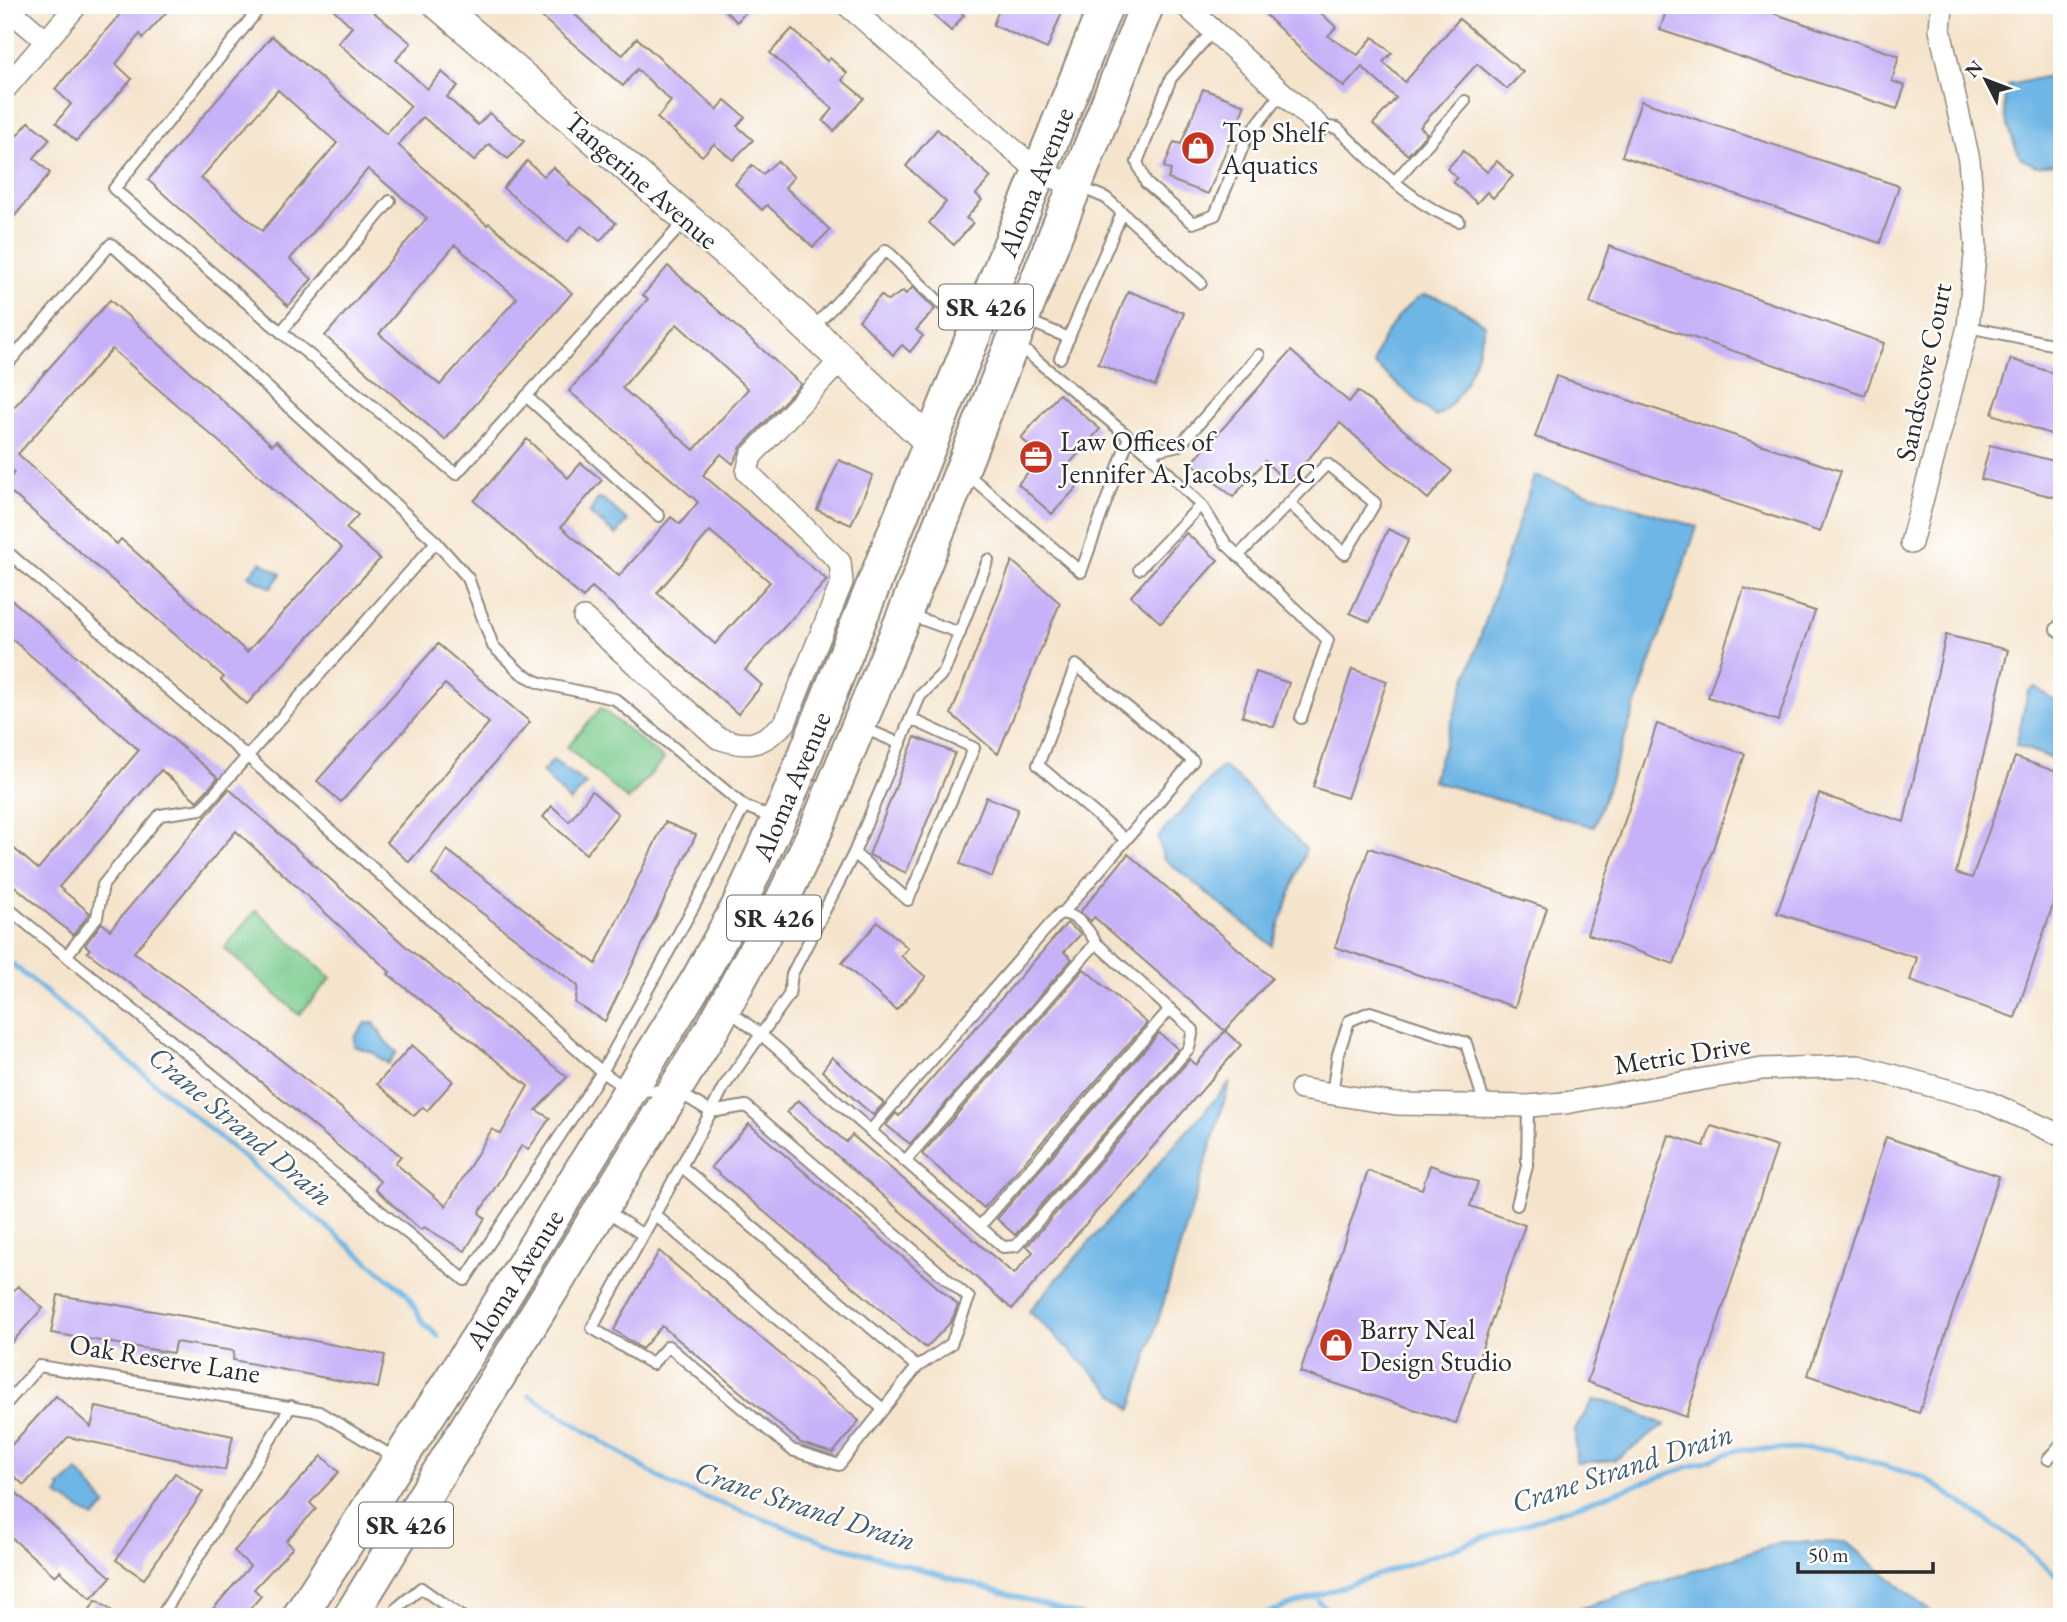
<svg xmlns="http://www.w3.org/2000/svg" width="2067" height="1622" font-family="'EB Garamond',serif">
<rect width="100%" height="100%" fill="#fff"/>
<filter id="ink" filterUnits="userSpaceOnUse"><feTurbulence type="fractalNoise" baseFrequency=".0143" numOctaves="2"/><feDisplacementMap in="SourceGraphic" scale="14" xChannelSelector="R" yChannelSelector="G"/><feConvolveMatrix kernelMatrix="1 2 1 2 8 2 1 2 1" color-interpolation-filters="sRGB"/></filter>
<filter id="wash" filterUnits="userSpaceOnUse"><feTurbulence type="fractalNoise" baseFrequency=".00686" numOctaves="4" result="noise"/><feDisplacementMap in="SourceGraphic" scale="28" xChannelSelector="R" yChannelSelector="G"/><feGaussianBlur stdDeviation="1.57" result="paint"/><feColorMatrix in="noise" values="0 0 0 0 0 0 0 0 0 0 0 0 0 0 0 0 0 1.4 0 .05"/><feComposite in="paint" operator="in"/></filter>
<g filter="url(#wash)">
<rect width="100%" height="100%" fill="#f5e4cc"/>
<g fill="#79cb8d" stroke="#527b5c" stroke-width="2">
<polygon points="601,708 664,759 628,800 567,747"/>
<polygon points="256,910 331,978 299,1015 224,948"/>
</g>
<g fill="#6eb6e5" stroke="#4c7088" stroke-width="2">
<path d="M2062,73V163L2037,166L2021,159C2011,135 1997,109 2009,85Z"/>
<path d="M1422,295C1448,296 1464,311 1485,325C1477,357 1465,399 1436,417L1374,364C1377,341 1403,306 1422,295Z"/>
<polygon points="1534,476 1697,527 1594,827 1432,781"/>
<polygon points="598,499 603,499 628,521 616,535 589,513"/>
<polygon points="261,562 281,574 271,588 248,576"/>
<polygon points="2035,687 2062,706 2062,762 2016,745 2028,692"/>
<polygon points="553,760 586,784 570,802 542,772"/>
<polygon points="1222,766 1240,780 1306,849 1272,946 1163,858 1158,837"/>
<polygon points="366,1023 374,1023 385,1041 397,1052 388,1064 374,1053 354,1046 354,1037"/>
<polygon points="1230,1082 1131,1410 1029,1311"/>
<polygon points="1593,1400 1615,1403 1665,1425 1615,1460 1576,1463 1575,1430"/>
<polygon points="78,1471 106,1505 94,1518 57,1495 61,1490 59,1487"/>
<polygon points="1781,1542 1846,1542 1937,1617 1555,1617"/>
</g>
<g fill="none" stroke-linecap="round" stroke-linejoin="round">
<g stroke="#6eb6e5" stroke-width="5">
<polyline points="5,958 407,1294 424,1324 438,1336"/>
<polyline points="529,1395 671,1485 826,1542 1087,1617"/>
<polyline points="1318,1601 1337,1617"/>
<polyline points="1256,1617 1737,1450 1829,1449 1925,1478 2018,1542 2062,1581"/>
</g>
</g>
<g id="blocks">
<g fill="#c7b1f8" fill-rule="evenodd">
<polygon points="128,5 173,5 143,38 140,34 116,64 132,79 76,141 56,123 71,104 55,89"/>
<path d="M329,5H365L411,43L396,60L427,89L442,72L458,86L447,97L478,125L489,113L524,141L508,159L489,144L474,161L423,117L398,145L487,225L489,223L572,293L445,440L325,336L427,218L368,169L290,259L312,279L288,306L148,180L272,36L386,134L411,106L338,43L352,27ZM278,90L337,143L262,231L201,178ZM455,245L517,298L440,385L379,334Z"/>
<polygon points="546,5 565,5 603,41 623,55 637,38 717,110 725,100 745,117 737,126 753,140 733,160 714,144 702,156 657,118 671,101 637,69 623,86 538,14"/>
<polygon points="719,5 752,5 737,22"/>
<polygon points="922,5 953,5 964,15 951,31"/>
<polygon points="1001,5 1065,5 1047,49 993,25"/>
<polygon points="1256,5 1312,5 1336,27 1328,36 1358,55 1373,37 1392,53 1383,62 1405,82 1459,19 1523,72 1507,89 1477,64 1420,127 1427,133 1408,155 1373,124 1396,98 1362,67 1344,87 1309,58"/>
<polygon points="1668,5 1749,5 1899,56 1892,81 1905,86 1897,109 1660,30"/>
<polygon points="792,29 827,61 830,58 847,73 842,80 864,98 834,131 823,121 833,109 770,53"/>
<polygon points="1203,89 1245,105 1208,194 1168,179 1171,170 1164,167 1174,142 1181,144"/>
<polygon points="1641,101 1899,186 1880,243 1622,156"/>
<polygon points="29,122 50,139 34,158 50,173 5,228 5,149"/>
<polygon points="937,129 991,177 976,194 982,200 966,218 973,223 954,245 929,223 946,202 906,166"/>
<polygon points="1463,151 1487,172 1497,161 1513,176 1493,198 1487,192 1477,203 1453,182 1457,178 1447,169"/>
<polygon points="527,161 544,176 553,167 570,183 569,184 616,223 600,241 581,226 567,242 503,188"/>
<polygon points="777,161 794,177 785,187 830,230 813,247 767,205 762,210 735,184 752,165 763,174"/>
<polygon points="1609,246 1884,343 1865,395 1590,303"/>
<path d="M668,266L801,384L741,447L733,464L721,454L703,475L827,580L745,670L762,685L738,714L592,587L583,598L474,501L527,439L568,478L581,463L602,480L561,527L619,576L671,517L680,524L698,502L569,391L648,299L643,295ZM677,324L748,389L694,450L622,388ZM710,531L770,582L715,644L657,593Z"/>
<polygon points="913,287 935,309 916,330 923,336 910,352 902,345 893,355 859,320 881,295 888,301 903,291 906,294"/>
<polygon points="1128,291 1184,313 1155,386 1098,364"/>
<path d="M110,300L272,445L276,441L358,515L346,528L380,559L247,704L221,680L224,677L5,487L14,472L8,466L5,469V417ZM112,349L342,548L247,652L121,539L117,544L18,454Z"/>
<polygon points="1291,351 1349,402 1358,391 1452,471 1428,499 1340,423 1287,483 1265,461 1233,497 1192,463"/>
<polygon points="2011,359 2062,376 2062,438 1992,414"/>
<polygon points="1556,376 1841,471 1820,532 1535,437"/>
<polygon points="1059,394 1100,429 1063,471 1079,485 1052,514 1018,484 1041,457 1021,438"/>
<polygon points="1990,445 2062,463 2062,499 1981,479"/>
<polygon points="839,460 873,475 851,525 817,510"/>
<polygon points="1388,529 1409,539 1370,622 1350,613"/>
<polygon points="1186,533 1218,560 1161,623 1131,596"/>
<polygon points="1012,561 1060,603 998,754 951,714"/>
<polygon points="1744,588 1815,611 1778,721 1708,697"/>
<polygon points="5,594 218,778 197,801 161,770 59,887 90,913 73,935 5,878 5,841 38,869 139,750 5,633"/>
<polygon points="1946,635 2008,650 1956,873 1972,878 2015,757 2062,774 2062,878 2015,1018 1910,981 1917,958 1777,913 1819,794 1904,822"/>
<polygon points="438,644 530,722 409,862 386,842 489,723 445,684 341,802 317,781"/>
<polygon points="1352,669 1387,681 1347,798 1313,787"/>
<polygon points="1256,672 1289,683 1274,727 1242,716"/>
<polygon points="1657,724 1745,754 1674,964 1587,934"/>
<polygon points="915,737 955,753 906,873 869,855"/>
<path d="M229,789L410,950L567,1077L536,1110L550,1118L528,1150L522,1145L479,1213L485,1218L465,1251L424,1227L421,1230L375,1189L380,1181L238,1063L87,952L90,949L85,945L102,923L110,930ZM236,831L390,972L388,974L528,1086L501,1134L492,1129L446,1206L395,1163L401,1156L261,1044L134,952Z"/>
<polygon points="592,791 618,814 586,854 543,817 552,806 569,822"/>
<polygon points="986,797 1018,809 992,877 960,864"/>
<polygon points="665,822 696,835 605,1021 575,1003 578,986 432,875 447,850 596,964"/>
<polygon points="1369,848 1547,908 1515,1007 1335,947"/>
<polygon points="1128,854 1272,978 1225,1031 1094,917 1091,921 1080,912"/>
<polygon points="878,922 908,948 901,956 926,977 896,1010 842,963"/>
<polygon points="1067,923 1081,934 1064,952 1072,959 910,1144 886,1125 896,1113 899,1116"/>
<polygon points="1084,969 1147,1023 984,1208 922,1154"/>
<polygon points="1225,1031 1241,1045 1012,1309 787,1112 798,1100 846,1142 852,1135 1014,1274 1033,1252 1027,1246 1190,1059 1196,1065"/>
<polygon points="1159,1033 1178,1049 1015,1235 997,1219"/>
<polygon points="412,1045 453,1081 427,1111 423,1107 414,1116 377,1084"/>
<polygon points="832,1057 884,1103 873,1115 822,1071"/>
<polygon points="749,1124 958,1305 951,1322 926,1348 711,1167"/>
<polygon points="1711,1126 1777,1147 1686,1417 1587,1382 1669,1135 1704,1146"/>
<polygon points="1886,1137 1999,1176 1919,1413 1808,1375"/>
<polygon points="1430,1165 1478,1182 1470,1206 1525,1225 1456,1423 1300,1372 1368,1171 1422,1189"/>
<polygon points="659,1251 859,1421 833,1453 801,1443 662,1326 642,1349 614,1330"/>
<polygon points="18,1286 43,1308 5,1350 5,1300"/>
<polygon points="58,1295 225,1323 385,1355 378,1388 233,1360 234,1351 175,1342 173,1353 51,1333"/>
<polygon points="56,1396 91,1427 96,1407 233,1436 225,1470 68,1437 24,1485 5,1468 5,1452"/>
<polygon points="322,1456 339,1472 310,1503 316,1509 286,1541 293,1547 254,1589 261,1596 243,1617 206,1617 250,1566 234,1551"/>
<polygon points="175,1473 203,1492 144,1579 116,1560"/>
<polygon points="5,1483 111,1577 91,1599 60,1571 55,1576 5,1532"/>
<polygon points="96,1600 121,1617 85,1617"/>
</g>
</g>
</g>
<g filter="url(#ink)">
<use href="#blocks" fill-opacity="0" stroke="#90887c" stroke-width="2"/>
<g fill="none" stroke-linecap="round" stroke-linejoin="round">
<g stroke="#90887c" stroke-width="14">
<g id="lane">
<polyline points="258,10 114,189 281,332 456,474 685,221"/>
<polyline points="1213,31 1171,78 1137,162 1146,183 1193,223 1215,215 1246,139 1282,92"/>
<path d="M1319,126L1337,128C1373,161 1412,206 1459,221"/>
<polyline points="1396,180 1465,101"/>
<polyline points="1077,186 1106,198 1201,283"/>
<polyline points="1026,320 1069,338"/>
<polyline points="1968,327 2062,346"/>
<polyline points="812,329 886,250 970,332"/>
<polyline points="281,332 390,201"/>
<polyline points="1017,344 1147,452 1180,445 1259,355"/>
<polyline points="1060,358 1122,213"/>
<polyline points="5,367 111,244 436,542 468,578 493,646 521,673 540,683 615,699 744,806 773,818"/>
<polyline points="526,396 659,516"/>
<polyline points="966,473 1081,572 1129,437"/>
<polyline points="1201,505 1226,544 1328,640 1301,718"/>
<polyline points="5,550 249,758 602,1072 630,1091 675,1090 711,1112 746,1106 969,1298 951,1344 917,1367 839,1465 792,1450 668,1346 652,1364 592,1328 711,1112 723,1088 789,995 792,974 854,853 920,696 944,672 988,560"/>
<polyline points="1238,556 1327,464 1375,503 1345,554 1289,503"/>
<polyline points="1139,569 1201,505 1147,452"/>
<polyline points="910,615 960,633"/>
<polyline points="2062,622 2056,629 2062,633"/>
<polyline points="861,727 901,744"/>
<polyline points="854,853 908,900 974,748 911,719"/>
<polyline points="5,906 465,1280 602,1072 706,884 744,806"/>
<polyline points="783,907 818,924"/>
<path d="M1063,913C1107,862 1150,812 1193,761L1076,665L1038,765L1126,840"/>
<polyline points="67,955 97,917 103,885 160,815 201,809 436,542"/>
<path d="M727,1010C766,1035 798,1068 834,1099C890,1148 947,1197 1003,1247L1016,1246L1189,1048L1193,1030L1096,943C1088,928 1077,914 1060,913L870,1131"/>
<polyline points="1332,1094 1338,1054 1349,1021 1370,1012 1466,1043 1485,1106"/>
<polyline points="905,1161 1096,943"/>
<polyline points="681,1166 917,1367"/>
<polyline points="1517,1205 1527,1166 1528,1106"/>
<polyline points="604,1209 643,1235"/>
<polyline points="654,1214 883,1409"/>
<polyline points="980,1226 1170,1009"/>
<polyline points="5,1405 39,1366 319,1412 395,1458"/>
<polyline points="2048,1459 2062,1443"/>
<polyline points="161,1617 291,1406"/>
<polyline points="393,1617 397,1608 421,1588 462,1617"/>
</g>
</g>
<g stroke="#90887c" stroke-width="24">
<g id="street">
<polyline points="847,5 1039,172 1075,185"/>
<polyline points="1185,5 1319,126"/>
<polyline points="5,6 46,41"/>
<polyline points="5,89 77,5"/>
<polyline points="1911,543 1968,327 1976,246 1969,160 1940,30 1942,5"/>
<path d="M584,618L718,738C750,749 760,745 785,723L842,582L840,562L747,472L751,456L840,361"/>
<polyline points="1301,1089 1396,1104 1528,1106 1565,1103 1762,1069 1858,1066 1984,1100 2062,1136"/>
</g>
</g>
<g stroke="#90887c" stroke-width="33">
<polyline id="secondary" points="439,5 741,265 932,444"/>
</g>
<g stroke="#90887c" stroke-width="37">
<g id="primary">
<polyline points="299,1617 495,1311 699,978 738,907 786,803 1106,5"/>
<polyline points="350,1617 714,1026 780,905 817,827 905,613 1147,5"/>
</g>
</g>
<use href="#lane" stroke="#fff" stroke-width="10"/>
<use href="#street" stroke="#fff" stroke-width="21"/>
<use href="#secondary" stroke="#fff" stroke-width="30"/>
<use href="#primary" stroke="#fff" stroke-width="33"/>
</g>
</g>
<defs>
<g id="shop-disc" transform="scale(1.75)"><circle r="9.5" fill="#c8321e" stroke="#fff"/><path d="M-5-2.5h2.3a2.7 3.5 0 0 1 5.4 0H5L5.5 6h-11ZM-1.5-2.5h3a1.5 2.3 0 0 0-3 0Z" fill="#fff"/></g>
<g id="office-disc" transform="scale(1.75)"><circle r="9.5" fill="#c8321e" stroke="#fff"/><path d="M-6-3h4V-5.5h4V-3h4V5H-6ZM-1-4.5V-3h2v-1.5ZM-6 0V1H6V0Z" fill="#fff"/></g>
</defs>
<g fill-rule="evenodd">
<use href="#shop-disc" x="1198" y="148"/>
<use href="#office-disc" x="1036" y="457"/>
<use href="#shop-disc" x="1336" y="1345"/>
</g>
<g text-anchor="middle" stroke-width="5" stroke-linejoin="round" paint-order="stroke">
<g fill="#fff" stroke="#6b6b6b" stroke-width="2">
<rect x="939" y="284.5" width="94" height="45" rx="5"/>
<rect x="727" y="895.5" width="94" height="45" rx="5"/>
<rect x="359" y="1502.5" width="94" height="45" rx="5"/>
</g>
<g font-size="26" font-weight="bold" fill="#2b2b2b">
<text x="986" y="316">SR 426</text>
<text x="774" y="927">SR 426</text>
<text x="406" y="1534">SR 426</text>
</g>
<g font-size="28" fill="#2b2b2b" stroke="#fff" text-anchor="start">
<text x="1222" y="142">Top Shelf<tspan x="1222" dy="32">Aquatics</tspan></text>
<text x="1060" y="451">Law Offices of<tspan x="1060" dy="32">Jennifer A. Jacobs, LLC</tspan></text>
<text x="1360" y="1339">Barry Neal<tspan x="1360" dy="32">Design Studio</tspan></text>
</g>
<g font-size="28" fill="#2b2b2b" stroke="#fff">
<text transform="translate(642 180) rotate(41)" y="10">Tangerine Avenue</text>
<text transform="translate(1035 182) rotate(-68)" y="10">Aloma Avenue</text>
<text transform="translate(1923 372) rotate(-78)" y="10">Sandscove Court</text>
<text transform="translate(791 786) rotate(-67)" y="10">Aloma Avenue</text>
<text transform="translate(1682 1054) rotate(-9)" y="10">Metric Drive</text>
<text transform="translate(514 1279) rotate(-58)" y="10">Aloma Avenue</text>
<text transform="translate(165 1358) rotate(9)" y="10">Oak Reserve Lane</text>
</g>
<g font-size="30" font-style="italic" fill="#425c6c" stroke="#fff">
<text transform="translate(241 1126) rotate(40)" y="10">Crane Strand Drain</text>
<text transform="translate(1622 1468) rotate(-18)" y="10">Crane Strand Drain</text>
<text transform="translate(805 1506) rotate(18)" y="10">Crane Strand Drain</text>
</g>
</g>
<rect width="2067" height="1622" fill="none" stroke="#fff" stroke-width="28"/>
<g transform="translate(1986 80) rotate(312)" stroke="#ffffff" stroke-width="5" paint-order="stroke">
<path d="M0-5L12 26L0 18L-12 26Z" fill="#2b2b2b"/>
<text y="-10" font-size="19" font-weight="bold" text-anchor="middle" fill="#2b2b2b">N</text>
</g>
<path d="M1798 1562v10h135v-10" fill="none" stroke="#2b2b2b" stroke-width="3.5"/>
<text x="1808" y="1562" font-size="21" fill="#2b2b2b" stroke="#ffffff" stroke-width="5" paint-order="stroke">50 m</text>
</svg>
